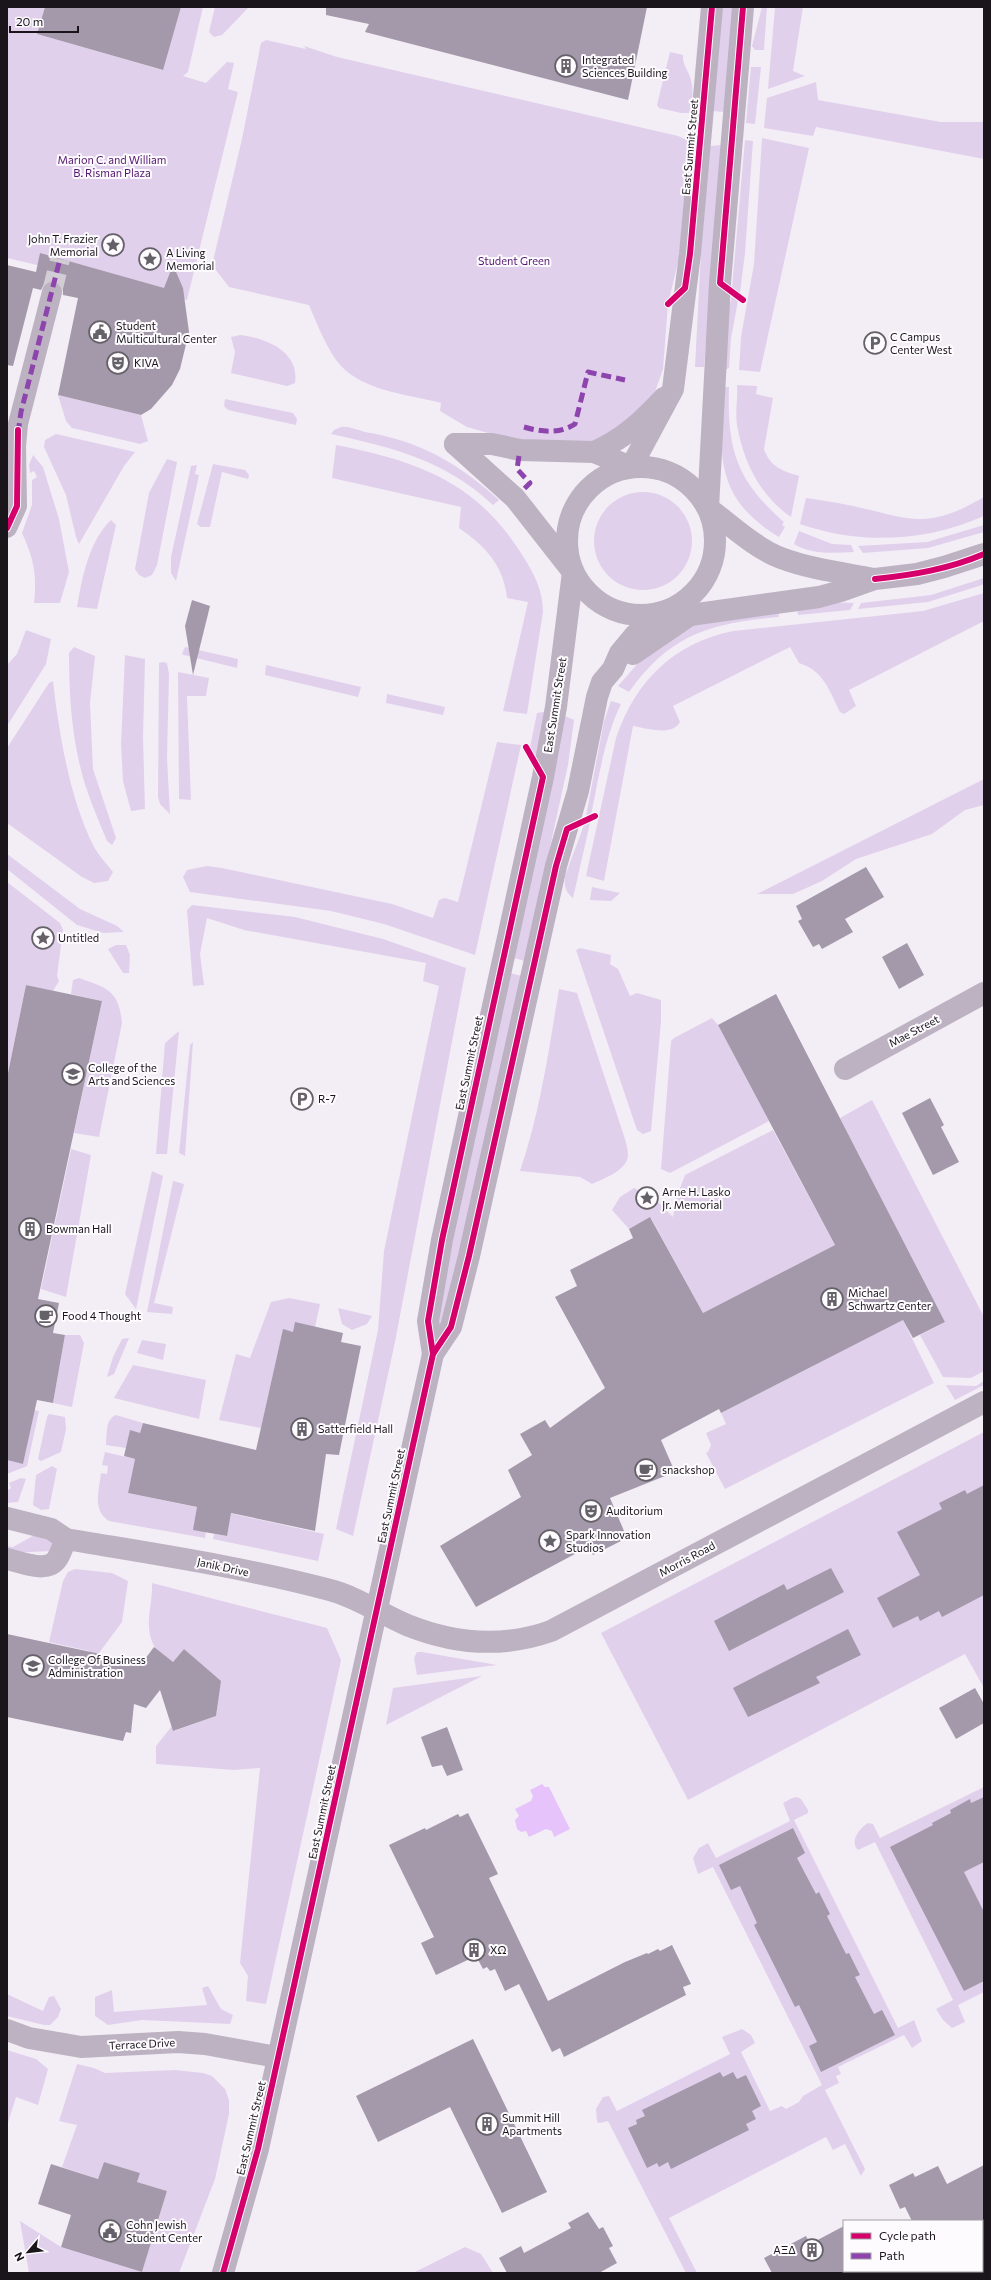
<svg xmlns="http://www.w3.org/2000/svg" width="991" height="2280" font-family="Commissioner,sans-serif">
<rect width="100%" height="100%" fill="#f3eef6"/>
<g fill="#e1d0ec">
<polygon points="7,7 45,7 37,34 162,70 181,7 203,7 188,72 183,76 206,83 227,62 234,63 228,89 238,92 187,300 7,258"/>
<polygon points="215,7 249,7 222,35 214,37 209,32"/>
<polygon points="722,7 733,7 725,112 712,111"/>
<polygon points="762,7 767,7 764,50 755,50 752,46"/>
<polygon points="775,7 803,7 793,71 805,76 768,89"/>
<path d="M266,40L306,49L304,46L337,57L678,136L689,141L679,258L668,304L663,369L654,395L643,412L588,445L509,439L467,427L440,411L441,403C406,394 359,391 336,360C325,344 317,324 309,305L229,287L212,265L242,139L261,43Z"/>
<path d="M670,52L683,55C682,65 689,71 691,80C694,91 692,101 691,113H681L659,108L657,105Z"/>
<polygon points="751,67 761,67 755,124 746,123"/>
<polygon points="816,82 818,100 941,122 984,122 984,159 816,127 813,136 764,128 767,98"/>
<polygon points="762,138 809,148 760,372 739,370 741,337 754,264"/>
<polygon points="745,140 753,141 745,253 740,293 732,288"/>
<polygon points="722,145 704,367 695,367 701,251 710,146"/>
<polygon points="732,296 738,301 731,338 729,368 722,371 723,331"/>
<path d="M240,335C265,338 300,351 295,383L287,386L231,373L235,352L231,337Z"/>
<path d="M737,385L757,386L756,394L773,398L764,449C770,467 783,471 799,476L791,517C760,496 743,461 737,425C735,412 738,398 737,385Z"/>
<path d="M721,387H729C727,449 736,480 784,522L782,525L785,527L779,537C713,497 721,454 721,387Z"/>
<polygon points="58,395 141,415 148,441 140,444 72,428 66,421"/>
<polygon points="225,399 293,413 297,419 296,425 228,410 224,406"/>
<path d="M341,427C349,426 357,430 365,432C420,441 458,463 499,500L493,505C445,460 394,448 331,434L334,430Z"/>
<polygon points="56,434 135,452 124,466 79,544 76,537 66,495 44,447 45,440"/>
<path d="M336,445C417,461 475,481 521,553C533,572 543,589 543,612L527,714L503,711L528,602L507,598C504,566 485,546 459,528L461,507L332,478Z"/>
<path d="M33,455L43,467L59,519L69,572L60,603H34C37,575 34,559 22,533L32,505V480L37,477L34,471L30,473L29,465Z"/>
<polygon points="167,459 177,462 157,565 152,575 145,578 139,575 135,569 149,493"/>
<polygon points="213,464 245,470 249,475 248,479 222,472 210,527 201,527 197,524"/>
<polygon points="197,465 195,474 199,475 176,581 171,573 171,557 191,466"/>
<circle cx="643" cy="541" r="49"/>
<path d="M984,497V516C926,542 860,545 800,524L806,498C826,501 846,504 866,509C889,514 910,522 933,518C952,515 968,506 984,497Z"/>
<path d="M111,520L116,525L97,609L77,607C82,577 89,541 111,520Z"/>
<polygon points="984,525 984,532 928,548 863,553 858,546 927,542"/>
<path d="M799,531L832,544L851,545L854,552C834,553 812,555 794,544Z"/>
<polygon points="984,578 984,584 979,586 928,602 858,609 861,603 931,595"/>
<path d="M984,593V621L849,690L856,706L844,714L840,712C829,690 824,671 799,663L790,647L673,706L680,722C672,737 646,728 633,726L604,881L586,876L616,738C635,681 674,643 733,631L923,611Z"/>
<polygon points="830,602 854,603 850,610 798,615 796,605"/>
<path d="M777,606L779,617C711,623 670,634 629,692L618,686L639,662L696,623Z"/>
<polygon points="26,630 51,639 46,664 7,726 7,665 17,654"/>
<path d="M74,647L95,656L90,703L93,769L116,838L112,845L107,841C97,816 86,792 80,766C71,729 69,691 69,653Z"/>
<polygon points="185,647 238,659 237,668 184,655 182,654"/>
<polygon points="125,655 145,659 143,737 145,809 131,811 123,781 121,744"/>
<polygon points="163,662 167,663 169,674 167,758 170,814 160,804 158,797 159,663"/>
<polygon points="266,665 361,687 358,697 265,675"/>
<polygon points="178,672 209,678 206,696 187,696 191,800 179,799"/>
<path d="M53,681C59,734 70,800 94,847C99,856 107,864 113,872L108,881L94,883L82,877L7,823V748L49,683Z"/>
<polygon points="387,694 445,707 443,715 386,703"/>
<path d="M611,701L621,704C604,739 599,777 591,815L586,816L604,721Z"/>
<polygon points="543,712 547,712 544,733 535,758 530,747 537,713"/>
<polygon points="565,716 574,720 568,765 525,961 514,958"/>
<polygon points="497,742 521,745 475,955 384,924 331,911 190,892 183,877 187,870 207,866 222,868 392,904 433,918 439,900 445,898 458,902"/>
<polygon points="984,779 984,805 965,810 932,834 856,859 822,881 793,894 757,894"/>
<path d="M590,823L573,898C565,892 564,885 565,876L584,825Z"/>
<polygon points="7,854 80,909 117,926 124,932 103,933 77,925 7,869"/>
<polygon points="7,882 60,923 63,930 57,976 59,981 53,991 26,985 7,1078"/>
<polygon points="592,887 620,893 611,901 590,900"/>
<polygon points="192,905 295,917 383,939 466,968 395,1342 353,1536 336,1529 378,1330 384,1251 439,986 423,981 426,963 244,930 207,918 200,954 204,985 193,986 187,910"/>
<polygon points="116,945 126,945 130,955 129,973 123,973 108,949"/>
<polygon points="580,948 611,955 610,964 618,969 630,996 637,993 661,1000 661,1022 651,1131 643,1134 637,1130 576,950"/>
<polygon points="510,973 522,976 470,1214 440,1327 437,1329 447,1269"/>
<path d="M79,978C107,988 119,990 122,1023L99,1137L74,1133L102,1001L71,994L73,980Z"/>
<path d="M559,989L577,993L625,1139C626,1144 628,1149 628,1155C628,1170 603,1179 592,1184L580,1177L520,1171C540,1113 549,1049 559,989Z"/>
<polygon points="712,1018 718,1025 769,1121 670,1173 661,1169 671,1041 674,1038"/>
<polygon points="179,1031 167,1154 156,1154 165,1043"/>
<polygon points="193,1042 185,1156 179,1153 190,1045"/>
<polygon points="872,1100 984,1317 984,1371 971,1378 943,1377 920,1335 945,1322 840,1118"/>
<polygon points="773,1130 835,1245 703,1313 651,1218 629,1229 612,1210 620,1197 634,1188 653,1197 673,1217 676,1199 685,1175"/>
<polygon points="71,1149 91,1155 66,1297 41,1289"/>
<polygon points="152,1171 163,1176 136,1309 125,1294"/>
<polygon points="173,1181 184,1184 154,1303 173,1307 172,1314 147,1312"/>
<polygon points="289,1298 320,1304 315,1327 293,1332 283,1330 261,1428 219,1420 236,1354 250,1358 271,1302"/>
<polygon points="338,1308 372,1316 367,1324 352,1330 342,1324"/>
<polygon points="903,1320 934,1383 725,1489 706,1453 708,1452 711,1445 706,1433 726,1424 721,1413"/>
<polygon points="65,1335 80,1335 84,1343 72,1407 53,1403"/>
<polygon points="129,1338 114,1374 107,1377 113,1357 122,1339"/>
<polygon points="142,1340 166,1344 163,1360 137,1353"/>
<polygon points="133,1365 206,1380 199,1419 114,1398"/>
<polygon points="984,1381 984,1385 955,1400 946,1385 976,1386"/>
<polygon points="34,1410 39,1411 27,1466 7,1474 7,1460 23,1464"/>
<polygon points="49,1414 65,1417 66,1429 61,1452 41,1461 38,1459 47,1417"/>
<path d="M116,1415L143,1423L140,1433L126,1448L106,1445C107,1435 105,1419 116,1415Z"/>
<polygon points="984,1432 984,1688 965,1654 688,1800 601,1633"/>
<path d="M105,1452L135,1459L128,1493L205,1509L206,1532L205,1538L109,1521C92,1510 99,1491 101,1473L107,1474L108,1466L102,1465Z"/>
<polygon points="52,1466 57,1469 49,1509 41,1510 33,1505 36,1475"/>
<polygon points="21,1478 26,1479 18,1502 7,1503 7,1491 11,1488 9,1483"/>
<polygon points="225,1512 324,1534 318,1561 213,1539 214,1534 227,1536"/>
<polygon points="38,1533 53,1540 53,1551 7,1553 7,1546 13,1547"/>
<polygon points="75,1569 112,1573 128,1581 122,1622 99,1653 98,1660 88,1658 89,1651 49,1642 63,1581 68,1572"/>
<path d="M152,1583L327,1628L341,1660L266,2004L246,2001L248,1976L240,1963L260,1768L234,1770L156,1764V1746L172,1726L174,1731L216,1716L220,1681L184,1649L173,1662C167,1658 157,1652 154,1646C143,1625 153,1605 152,1583Z"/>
<polygon points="417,1652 422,1652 497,1665 417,1675 414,1658"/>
<polygon points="482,1676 386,1725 393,1688"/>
<path d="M984,1787V1992L958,2005L965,2022L952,2028L943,2020L936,2009L953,2000L875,1842L858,1850C849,1841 860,1828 868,1823L873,1824L880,1838Z"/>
<polygon points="797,1797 801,1799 808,1810 808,1813 794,1820 898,2028 914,2020 922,2041 912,2048 904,2035 838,2067 841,2074 836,2076 839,2083 825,2090 865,2169 861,2176 845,2144 833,2150 826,2137 669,2218 697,2273 686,2273 608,2121 600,2123 597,2122 596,2109 603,2097 609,2096 617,2111 730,2054 722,2037 742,2029 751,2035 755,2043 741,2052 770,2111 782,2106 786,2109 799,2102 803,2096 822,2085 713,1867 698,1874 693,1858 699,1848 708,1843 716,1858 790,1821 783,1803 792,1798"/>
<polygon points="208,1986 221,2009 233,2015 230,2024 142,2020 108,2025 95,2016 95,1997 112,1990 114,2012 207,2005 202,1988"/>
<polygon points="7,1994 43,2011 49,1997 54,1996 61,2009 58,2017 50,2025 44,2025 7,2016"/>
<polygon points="7,2050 36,2059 48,2069 38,2105 16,2097 7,2126"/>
<polygon points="77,2064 94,2068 105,2073 175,2070 203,2073 212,2076 225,2089 229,2100 229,2114 215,2179 179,2273 29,2273 20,2221 61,2247 142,2272 167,2191 137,2182 140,2173 104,2162 98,2179 62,2167 77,2125 59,2121"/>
<polygon points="465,2247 481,2254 493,2273 413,2273"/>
</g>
<polygon fill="#e6c3fb" points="542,1784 545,1787 549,1787 570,1829 554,1837 552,1831 546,1829 529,1837 526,1831 521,1832 517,1829 515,1820 519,1816 515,1809 531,1801 533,1796 530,1790"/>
<g fill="#a499aa">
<polygon points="45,7 181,7 163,70 37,34"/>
<polygon points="326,7 647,7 628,100 365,32 369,24 326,15"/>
<polygon points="40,253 164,288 173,265 183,288 189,332 180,369 172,385 151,409 141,415 58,395 78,298 63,295 63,289 55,281 44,284 41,290 33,288 13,366 7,365 7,265 36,272"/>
<polygon points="192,600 210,606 193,675 185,626"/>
<polygon points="866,867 884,897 845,919 853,932 822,949 819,944 813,947 798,921 802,919 796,906"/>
<polygon points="907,943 924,975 899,989 882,957"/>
<polygon points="26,985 102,1001 38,1299 59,1303 53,1333 65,1335 53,1403 37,1400 23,1464 7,1460 7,1078"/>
<polygon points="776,994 945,1322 913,1338 903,1320 721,1413 719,1409 661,1440 675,1472 610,1498 627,1538 593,1555 588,1547 476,1607 440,1546 521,1497 508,1470 532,1455 520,1434 545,1420 550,1428 605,1388 555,1297 577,1286 570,1270 633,1238 629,1229 650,1217 703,1313 835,1245 718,1025"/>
<polygon points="930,1098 944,1125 941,1127 959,1162 933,1175 902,1113"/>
<polygon points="295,1322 343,1333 341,1342 361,1346 339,1455 326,1454 315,1531 231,1513 227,1536 193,1530 197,1507 128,1493 135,1459 124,1456 130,1430 140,1433 143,1423 256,1450 283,1329 293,1332"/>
<polygon points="984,1485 984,1595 942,1617 939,1611 920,1621 918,1616 893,1628 877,1598 920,1575 897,1532 942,1509 939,1503 965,1490 967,1494"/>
<polygon points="831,1568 844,1592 729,1651 714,1621 784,1584 787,1590"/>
<polygon points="848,1629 861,1655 816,1677 820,1683 748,1717 733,1688"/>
<polygon points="7,1634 142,1663 154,1647 173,1662 184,1649 221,1681 216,1716 173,1731 160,1690 146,1708 134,1704 131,1733 126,1732 123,1741 7,1717"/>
<polygon points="975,1688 984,1704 984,1723 956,1739 939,1708"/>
<polygon points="447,1727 463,1770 447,1776 442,1765 432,1767 421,1737"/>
<polygon points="984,1797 984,1862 964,1872 984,1912 984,1981 964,1991 890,1847 933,1825 932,1823 951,1813 950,1810 970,1799 971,1803"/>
<polygon points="468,1813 498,1874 489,1878 548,2001 625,1962 647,1953 648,1954 658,1949 660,1951 672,1945 691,1984 683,1987 686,1995 564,2057 560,2048 552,2052 519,1984 505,1991 495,1969 490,1971 487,1967 483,1969 476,1956 436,1975 421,1943 434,1937 389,1845 425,1828 426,1830 458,1814 460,1817"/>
<polygon points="793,1828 805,1853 797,1858 816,1894 819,1892 830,1914 827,1916 846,1954 849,1953 860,1975 855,1977 874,2014 882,2010 895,2035 821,2072 809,2046 817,2042 799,2005 795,2007 754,1925 757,1923 740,1886 731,1890 719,1865"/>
<polygon points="473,2039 547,2192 502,2213 450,2107 378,2142 356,2096"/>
<polygon points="720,2072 723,2077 733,2072 737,2079 746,2075 761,2106 752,2111 756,2119 746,2124 749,2130 671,2169 668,2162 659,2167 657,2163 647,2168 628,2128 637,2124 636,2120 645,2116 642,2110"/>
<polygon points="104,2162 140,2173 137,2182 167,2191 142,2272 61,2247 71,2215 38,2204 51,2164 98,2179"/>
<polygon points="984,2165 984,2221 912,2221 905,2207 900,2209 889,2185 913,2173 915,2177 938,2166 947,2184"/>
<polygon points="588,2212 599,2229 603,2227 613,2246 609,2248 617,2263 599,2273 507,2273 499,2258 521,2246 524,2253 571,2228 568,2223"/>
<polygon points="844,2226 844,2273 772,2273 764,2258 806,2236 810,2244"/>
</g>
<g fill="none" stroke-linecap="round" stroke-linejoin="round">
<polyline stroke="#d2cdd5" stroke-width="20" stroke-dasharray="20 10" stroke-linecap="butt" points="52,292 60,259"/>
<polyline stroke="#bdb2c2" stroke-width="20" points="7,528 17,506 16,446 18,424 52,292"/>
<g stroke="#bdb2c2" stroke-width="22">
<polyline points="455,444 492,444 520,450 594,452 631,467"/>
<polyline points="455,444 515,498 573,572"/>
<path d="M594,452C622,440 643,421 664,398"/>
<polyline points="845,1069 984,993"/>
<path d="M7,1518L51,1529L66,1539C154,1554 243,1567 330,1590C357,1597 381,1614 407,1625C454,1644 503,1648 551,1631L984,1402"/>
<path d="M7,1559C21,1562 47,1574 57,1559C61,1553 63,1545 66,1539"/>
<polyline points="7,2030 29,2038 81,2047 178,2042 205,2044 277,2057"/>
</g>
<g stroke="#bdb2c2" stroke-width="22">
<path d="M708,508C731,525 755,548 781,558C810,569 843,573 874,579"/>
<polyline points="671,613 690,615 819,597 841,591 875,579 917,574 944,567 984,554"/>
</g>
<g stroke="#bcb2c2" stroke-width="22">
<polyline points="631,467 673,389 690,254 712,7"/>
<circle cx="641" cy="541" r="74"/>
<polyline points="708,508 720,283 743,7"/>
<polyline points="633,654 690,615"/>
<polyline points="433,1354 428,1321 442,1240 543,777 556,707 573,572"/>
<polyline points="223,2273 258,2149 433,1354 451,1327 469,1256 556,866 578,791 597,697 602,682 613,669 620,653 635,635 663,612"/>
</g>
<g stroke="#8e44ad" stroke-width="5" stroke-dasharray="10 5" stroke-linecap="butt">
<path d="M524,427C541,432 560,434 575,424L588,372L625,380"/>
<polyline points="18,433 21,412 60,259"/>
<polyline points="519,456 517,469 530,483 524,489"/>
</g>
<g stroke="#fdfbfe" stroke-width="8">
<g id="cycleway">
<polyline points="743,300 720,283 743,7"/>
<polyline points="668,304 685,288 690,254 712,7"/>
<polyline points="7,528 17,506 18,430"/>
<path d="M875,579C913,575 949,569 984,554"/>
<polyline points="433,1354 428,1321 442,1240 543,777 526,747"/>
<polyline points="223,2273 258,2149 433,1354 451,1327 469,1256 556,866 567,829 595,816"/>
</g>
</g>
<use href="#cycleway" stroke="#d6006c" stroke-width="6"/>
</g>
<defs>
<g id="building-ring" transform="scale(1.15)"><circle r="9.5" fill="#fdfbfe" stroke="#656168" stroke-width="1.5"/><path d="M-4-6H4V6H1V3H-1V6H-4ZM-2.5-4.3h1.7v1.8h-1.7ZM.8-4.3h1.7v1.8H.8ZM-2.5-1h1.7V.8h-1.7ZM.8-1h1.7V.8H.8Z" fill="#656168"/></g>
<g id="sight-ring" transform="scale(1.15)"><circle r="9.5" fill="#fdfbfe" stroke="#656168" stroke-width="1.5"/><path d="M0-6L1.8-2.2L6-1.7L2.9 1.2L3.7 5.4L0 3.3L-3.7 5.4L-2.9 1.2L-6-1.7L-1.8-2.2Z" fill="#656168"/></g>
<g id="civic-ring" transform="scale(1.15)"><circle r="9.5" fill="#fdfbfe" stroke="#656168" stroke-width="1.5"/><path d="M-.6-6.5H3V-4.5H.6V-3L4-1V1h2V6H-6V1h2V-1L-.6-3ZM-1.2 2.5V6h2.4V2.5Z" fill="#656168"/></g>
<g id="parking-ring" transform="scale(1.15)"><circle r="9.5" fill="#fdfbfe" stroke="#656168" stroke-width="1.5"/><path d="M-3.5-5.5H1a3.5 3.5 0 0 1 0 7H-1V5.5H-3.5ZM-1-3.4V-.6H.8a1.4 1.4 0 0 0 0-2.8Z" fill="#656168"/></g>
<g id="theatre-ring" transform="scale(1.15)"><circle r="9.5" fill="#fdfbfe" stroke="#656168" stroke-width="1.5"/><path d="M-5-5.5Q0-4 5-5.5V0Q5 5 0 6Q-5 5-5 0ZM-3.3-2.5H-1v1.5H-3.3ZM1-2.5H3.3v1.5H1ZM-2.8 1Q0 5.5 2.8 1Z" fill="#656168"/></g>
<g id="university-ring" transform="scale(1.15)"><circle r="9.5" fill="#fdfbfe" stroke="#656168" stroke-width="1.5"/><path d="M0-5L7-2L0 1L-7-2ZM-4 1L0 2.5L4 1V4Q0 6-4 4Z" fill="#656168"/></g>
<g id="cafe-ring" transform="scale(1.15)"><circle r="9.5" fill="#fdfbfe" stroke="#656168" stroke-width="1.5"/><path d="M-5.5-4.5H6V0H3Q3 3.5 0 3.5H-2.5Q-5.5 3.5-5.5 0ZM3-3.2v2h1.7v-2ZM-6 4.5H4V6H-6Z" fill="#656168"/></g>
</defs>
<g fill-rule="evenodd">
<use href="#building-ring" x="566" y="66"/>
<use href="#sight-ring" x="113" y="245"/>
<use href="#sight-ring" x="150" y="259"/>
<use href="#civic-ring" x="100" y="332"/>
<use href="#parking-ring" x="875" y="343"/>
<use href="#theatre-ring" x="118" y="363"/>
<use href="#sight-ring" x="43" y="938"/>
<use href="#university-ring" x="73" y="1074"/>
<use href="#parking-ring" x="302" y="1099"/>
<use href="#sight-ring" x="647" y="1198"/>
<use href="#building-ring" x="30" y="1229"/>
<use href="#building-ring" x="832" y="1299"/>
<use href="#cafe-ring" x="46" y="1316"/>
<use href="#building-ring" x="302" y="1429"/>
<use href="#cafe-ring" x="646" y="1470"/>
<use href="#theatre-ring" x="591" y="1511"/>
<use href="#sight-ring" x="550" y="1541"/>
<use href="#university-ring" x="33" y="1666"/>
<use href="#building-ring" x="474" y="1950"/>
<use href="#building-ring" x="487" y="2124"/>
<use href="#civic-ring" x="110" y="2231"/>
<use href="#building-ring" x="812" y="2250"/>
</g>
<g text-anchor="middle" stroke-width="4" stroke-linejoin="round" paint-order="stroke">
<g font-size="11" fill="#19151b" stroke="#fdfbfe" text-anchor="start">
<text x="582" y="64">Integrated<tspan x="582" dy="13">Sciences Building</tspan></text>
<text x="98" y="243" text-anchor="end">John T. Frazier<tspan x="98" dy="13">Memorial</tspan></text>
<text x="166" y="257">A Living<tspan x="166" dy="13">Memorial</tspan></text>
<text x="116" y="330">Student<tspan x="116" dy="13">Multicultural Center</tspan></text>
<text x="890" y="341">C Campus<tspan x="890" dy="13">Center West</tspan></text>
<text x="134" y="367">KIVA</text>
<text x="58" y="942">Untitled</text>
<text x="88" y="1072">College of the<tspan x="88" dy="13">Arts and Sciences</tspan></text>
<text x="318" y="1103">R-7</text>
<text x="662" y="1196">Arne H. Lasko<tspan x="662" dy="13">Jr. Memorial</tspan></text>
<text x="46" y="1233">Bowman Hall</text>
<text x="848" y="1297">Michael<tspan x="848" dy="13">Schwartz Center</tspan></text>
<text x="62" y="1320">Food 4 Thought</text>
<text x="318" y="1433">Satterfield Hall</text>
<text x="662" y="1474">snackshop</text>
<text x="606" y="1515">Auditorium</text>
<text x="566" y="1539">Spark Innovation<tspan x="566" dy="13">Studios</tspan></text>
<text x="48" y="1664">College Of Business<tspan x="48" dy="13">Administration</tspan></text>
<text x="490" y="1954">ΧΩ</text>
<text x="502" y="2122">Summit Hill<tspan x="502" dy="13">Apartments</tspan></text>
<text x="126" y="2229">Cohn Jewish<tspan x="126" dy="13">Student Center</tspan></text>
<text x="796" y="2254" text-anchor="end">ΑΞΔ</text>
</g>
<g font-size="11" fill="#19151b" stroke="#fdfbfe">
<text transform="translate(690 147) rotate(-85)" y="4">East Summit Street</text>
<text transform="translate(555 705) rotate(-81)" y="4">East Summit Street</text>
<text transform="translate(914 1031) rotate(-28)" y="4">Mae Street</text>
<text transform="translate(469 1063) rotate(-78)" y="4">East Summit Street</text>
<text transform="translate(391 1496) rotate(-78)" y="4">East Summit Street</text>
<text transform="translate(687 1559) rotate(-28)" y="4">Morris Road</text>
<text transform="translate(223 1567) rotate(12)" y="4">Janik Drive</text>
<text transform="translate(322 1812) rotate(-78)" y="4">East Summit Street</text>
<text transform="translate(142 2044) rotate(-3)" y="4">Terrace Drive</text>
<text transform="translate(251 2128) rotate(-77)" y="4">East Summit Street</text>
</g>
<g font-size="11" fill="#53166e" stroke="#fdfbfe">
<text x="112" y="164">Marion C. and William<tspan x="112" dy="13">B. Risman Plaza</tspan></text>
<text x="514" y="265">Student Green</text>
</g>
</g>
<rect width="991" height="2280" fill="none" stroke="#19151b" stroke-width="16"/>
<rect x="843" y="2220" width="140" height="52" fill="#fdfbfe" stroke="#a29fa3"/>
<rect x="851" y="2233" width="20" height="6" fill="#d6006c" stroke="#a29fa3"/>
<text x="879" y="2240" font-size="12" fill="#19151b">Cycle path</text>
<rect x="851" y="2253" width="20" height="6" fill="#8e44ad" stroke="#a29fa3"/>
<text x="879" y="2260" font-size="12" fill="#19151b">Path</text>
<g transform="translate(28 2252) rotate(242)" stroke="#fdfbfe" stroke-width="3" paint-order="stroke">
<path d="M0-3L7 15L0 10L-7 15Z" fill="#19151b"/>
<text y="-6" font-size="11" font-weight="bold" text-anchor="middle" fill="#19151b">N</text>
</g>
<path d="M10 26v6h68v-6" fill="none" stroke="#19151b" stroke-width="2"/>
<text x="16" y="26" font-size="12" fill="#19151b" stroke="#fdfbfe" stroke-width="3" paint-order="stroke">20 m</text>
</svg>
